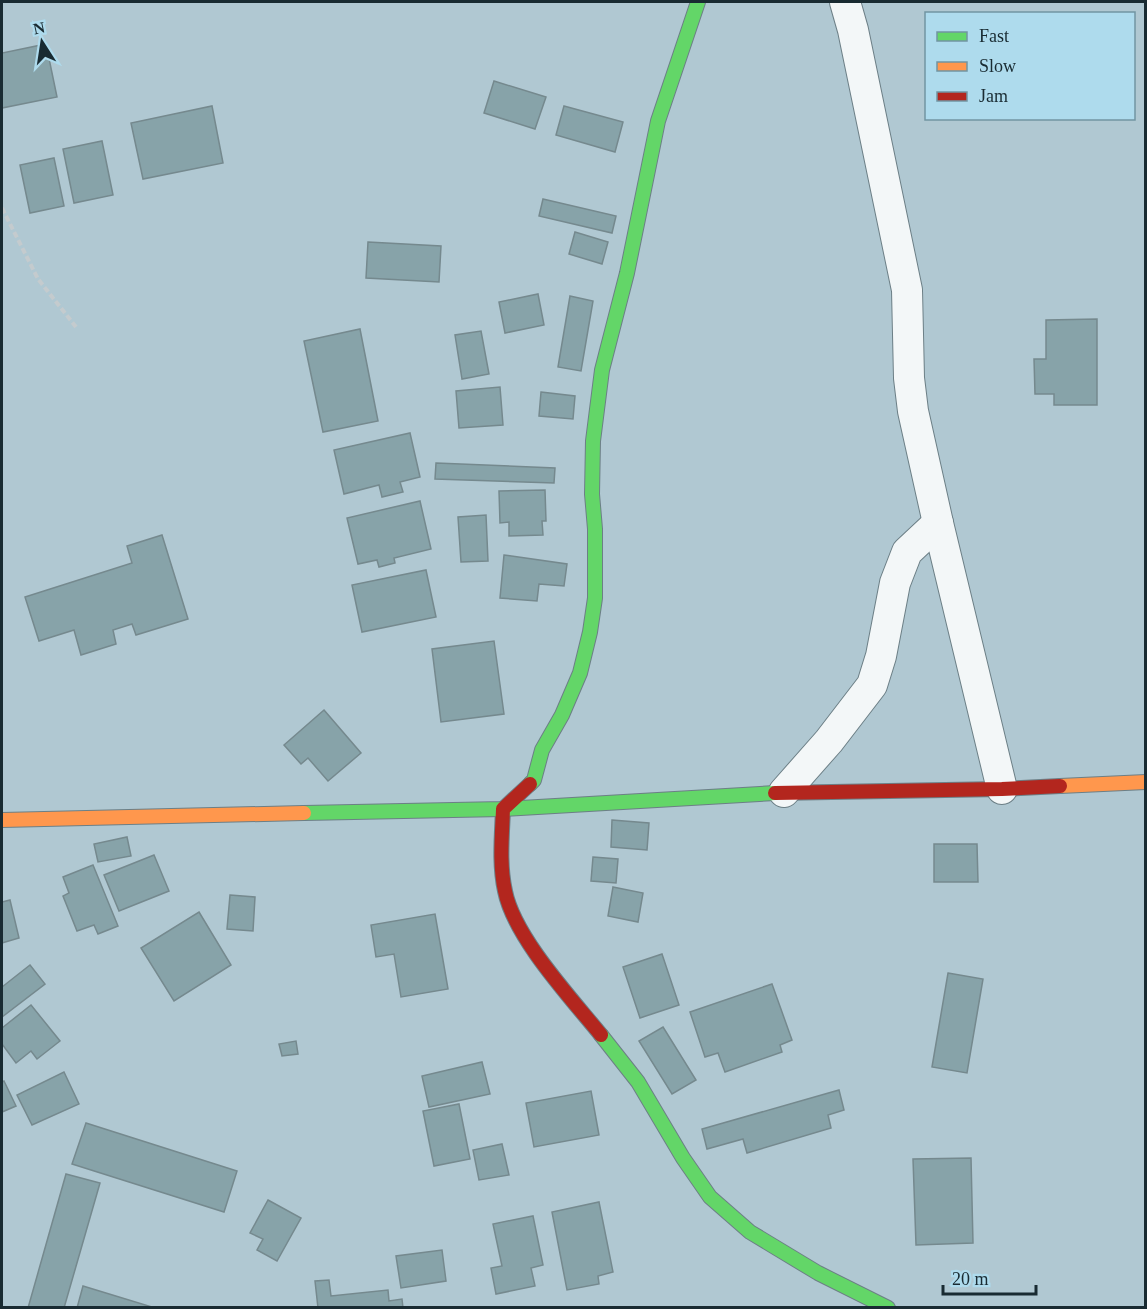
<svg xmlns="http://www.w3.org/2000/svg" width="1147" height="1309" font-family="'Times New Roman',serif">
<rect width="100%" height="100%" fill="#b0c8d2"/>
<g fill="#87a3a9" stroke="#75898e" stroke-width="1.5">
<polygon points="46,44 57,97 2,108 2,53"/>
<polygon points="494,81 546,97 535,129 484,113"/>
<polygon points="212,106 223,163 143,179 131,123"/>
<polygon points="564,106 623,122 615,152 556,135"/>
<polygon points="102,141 113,195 74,203 63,149"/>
<polygon points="54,158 64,206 30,213 20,165"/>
<polygon points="543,199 616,216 612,233 539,216"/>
<polygon points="575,232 608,242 602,264 569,254"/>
<polygon points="368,242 441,246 439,282 366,278"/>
<polygon points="538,294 544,325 505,333 499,302"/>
<polygon points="570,296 593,301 581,371 558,367"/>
<polygon points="1097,319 1097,405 1054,405 1054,394 1035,394 1034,359 1046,359 1046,320"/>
<polygon points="360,329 378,421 323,432 304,341"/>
<polygon points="481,331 489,374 462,379 455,335"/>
<polygon points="500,387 503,425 459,428 456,391"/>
<polygon points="541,392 575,396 573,419 539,416"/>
<polygon points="410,433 420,477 400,482 403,492 382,497 379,485 344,494 334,450"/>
<polygon points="436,463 555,468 554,483 435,479"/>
<polygon points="545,490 546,521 542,521 543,535 509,536 509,522 500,523 499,491"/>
<polygon points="420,501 431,549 394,558 395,563 379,567 377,560 358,564 347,518"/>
<polygon points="486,515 488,561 461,562 458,517"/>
<polygon points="162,535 188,619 136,635 132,624 113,630 116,644 81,655 74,630 39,641 25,597 132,563 127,546"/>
<polygon points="504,555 567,564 564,586 539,584 537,601 500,598"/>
<polygon points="426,570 436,617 362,632 352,585"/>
<polygon points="494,641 504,714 441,722 432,649"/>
<polygon points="324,710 361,753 328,781 308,758 301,764 284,745"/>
<polygon points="612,820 649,823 647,850 611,847"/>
<polygon points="127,837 131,856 98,862 94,844"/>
<polygon points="934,844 977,844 978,882 934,882"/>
<polygon points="154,855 169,891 119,911 104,875"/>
<polygon points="593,857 618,859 616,883 591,881"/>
<polygon points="93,865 118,926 98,934 94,925 77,931 63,896 69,893 63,877"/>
<polygon points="613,887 643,893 638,922 608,916"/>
<polygon points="230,895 255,897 253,931 227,929"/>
<polygon points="10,900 19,938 2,943 2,902"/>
<polygon points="199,912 231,965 174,1001 141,948"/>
<polygon points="435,914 448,989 401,997 394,954 376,957 371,925"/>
<polygon points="662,954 679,1005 640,1018 623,967"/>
<polygon points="30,965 45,984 2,1017 2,987"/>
<polygon points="948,973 983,979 967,1073 932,1067"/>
<polygon points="772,984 792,1040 780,1045 782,1052 725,1072 718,1053 705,1057 690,1012"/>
<polygon points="31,1005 60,1041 37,1059 31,1051 16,1063 2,1044 2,1028"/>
<polygon points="663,1027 696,1080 672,1094 639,1041"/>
<polygon points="296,1041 298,1054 282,1056 279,1044"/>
<polygon points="482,1062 490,1094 429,1107 422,1076"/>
<polygon points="64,1072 79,1104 32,1125 17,1095"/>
<polygon points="4,1081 16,1106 2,1112 2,1082"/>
<polygon points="839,1090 844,1110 828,1115 831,1128 747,1153 743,1139 707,1149 702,1129"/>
<polygon points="591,1091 599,1135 534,1147 526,1103"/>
<polygon points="459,1104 470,1159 434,1166 423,1111"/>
<polygon points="86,1123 237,1171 224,1212 72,1164"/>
<polygon points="502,1144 509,1175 479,1180 473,1150"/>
<polygon points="971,1158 973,1243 916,1245 913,1159"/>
<polygon points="66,1174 100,1183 64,1308 28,1308"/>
<polygon points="268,1200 301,1218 277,1261 257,1250 263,1239 250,1233"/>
<polygon points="599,1202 613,1272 598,1276 599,1284 567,1290 552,1212"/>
<polygon points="533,1216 543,1265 531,1268 535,1286 496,1294 491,1268 502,1266 493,1224"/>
<polygon points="442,1250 446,1281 401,1288 396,1256"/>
<polygon points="329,1280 331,1296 388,1290 389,1301 402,1299 403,1308 318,1308 315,1281"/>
<polygon points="83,1286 152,1307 152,1308 77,1308"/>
</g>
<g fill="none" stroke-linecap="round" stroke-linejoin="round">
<g stroke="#6c7f86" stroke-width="32">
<g id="street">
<polyline points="845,2 853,30 907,290 909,378 913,411 938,523 1002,789"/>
<polyline points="784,792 829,741 872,685 881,656 895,583 907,552 938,523"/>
</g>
</g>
<g stroke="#6c7f86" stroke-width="16">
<g id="fast">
<polyline points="530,784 534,780 542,750 562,715 580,673 590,632 595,598 595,529 592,494 593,441 602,370 627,273 658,121 698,2"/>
<polyline points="304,813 503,809 775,793"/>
<polyline points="601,1035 638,1082 683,1158 710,1197 750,1232 818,1273 888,1308"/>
</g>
</g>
<g stroke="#6c7f86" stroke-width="16">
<g id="slow">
<polyline points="1060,786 1146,782"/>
<polyline points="2,820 304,813"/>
</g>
</g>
<g stroke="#6c7f86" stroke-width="16">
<g id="jam">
<path d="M530,784L503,809C502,836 499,864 505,891C514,937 571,998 601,1035"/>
<polyline points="775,793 1002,789 1060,786"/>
</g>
</g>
<polyline stroke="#c4cbce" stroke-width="4" stroke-dasharray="6 3" stroke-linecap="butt" points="2,208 38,279 76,327"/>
<use href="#street" stroke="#f3f7f8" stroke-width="30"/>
<use href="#fast" stroke="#63d668" stroke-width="14"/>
<use href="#slow" stroke="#ff974d" stroke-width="14"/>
<use href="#jam" stroke="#b3261e" stroke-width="14"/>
</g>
<rect width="1147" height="1309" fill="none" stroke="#192b32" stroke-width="6"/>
<rect x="925" y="12" width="210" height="108" fill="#aedbed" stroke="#7295a2" stroke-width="1.5"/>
<rect x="937" y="32" width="30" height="9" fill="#63d668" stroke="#7295a2" stroke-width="1.5"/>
<text x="979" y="42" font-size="18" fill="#192b32">Fast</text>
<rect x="937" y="62" width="30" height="9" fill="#ff974d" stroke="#7295a2" stroke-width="1.5"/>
<text x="979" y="72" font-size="18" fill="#192b32">Slow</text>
<rect x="937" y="92" width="30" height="9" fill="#b3261e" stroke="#7295a2" stroke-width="1.5"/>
<text x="979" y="102" font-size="18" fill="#192b32">Jam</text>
<g transform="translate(42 42) rotate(348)" stroke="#aedbed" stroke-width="4.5" paint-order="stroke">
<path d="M0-4.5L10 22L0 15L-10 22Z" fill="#192b32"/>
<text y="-9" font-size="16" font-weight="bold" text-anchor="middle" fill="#192b32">N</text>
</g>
<path d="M943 1285v9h93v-9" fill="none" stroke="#192b32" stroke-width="3"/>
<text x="952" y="1285" font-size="18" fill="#192b32" stroke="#aedbed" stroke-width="4.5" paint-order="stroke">20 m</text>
</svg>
